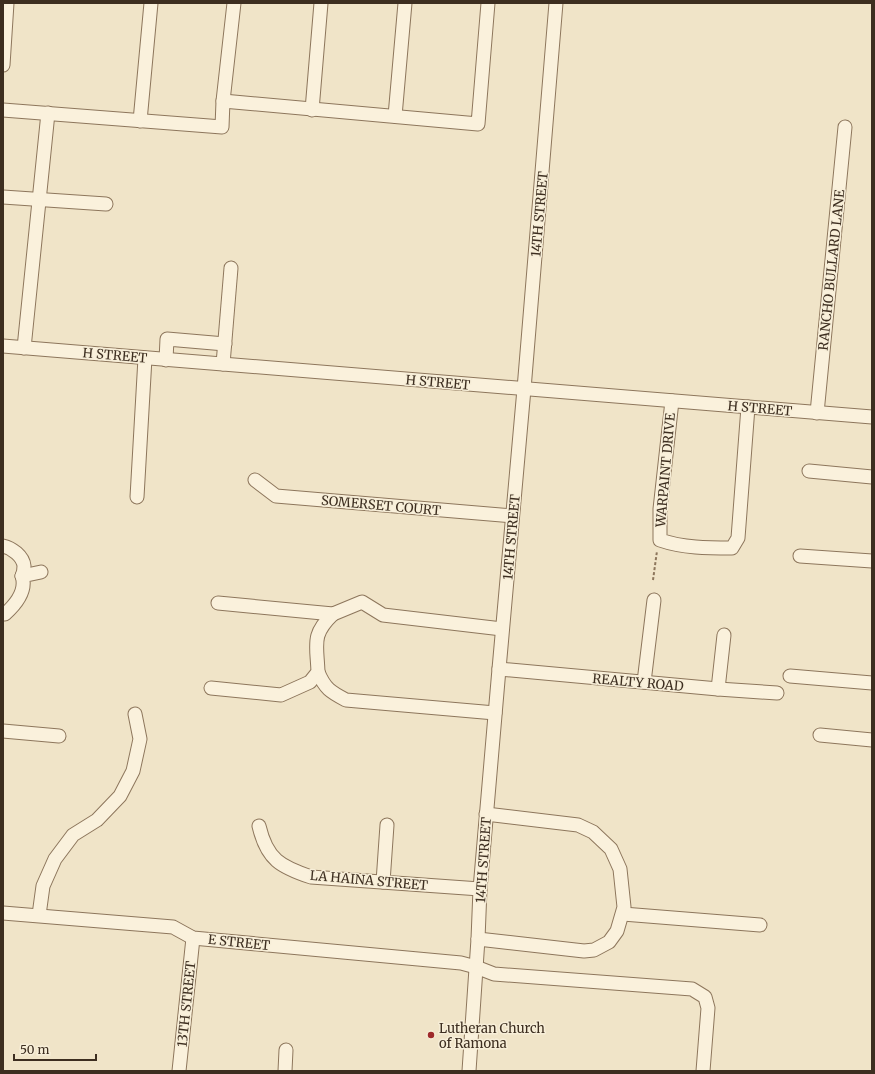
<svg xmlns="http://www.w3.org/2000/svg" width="875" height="1074" font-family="Merriweather,serif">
<rect width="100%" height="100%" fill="#f0e4c8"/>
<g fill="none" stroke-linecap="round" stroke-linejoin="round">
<g stroke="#8d765c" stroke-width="15">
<g id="minor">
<polyline points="3,65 7,3"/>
<polyline points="223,101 478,124 488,3"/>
<polyline points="3,110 222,127 223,101 234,3"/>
<polyline points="312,110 321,3"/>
<polyline points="395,116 405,3"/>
<polyline points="140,121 151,3"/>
<polyline points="3,197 106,204"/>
<polyline points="3,346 872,417"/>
<polyline points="24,348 48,113"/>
<polyline points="166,360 167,339 225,344"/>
<polyline points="223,364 231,268"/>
<path d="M672,401L660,509V540C683,548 708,548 732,548L738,538L748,407"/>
<polyline points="817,413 845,127"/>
<polyline points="809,471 872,477"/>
<polyline points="255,480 276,496 512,516"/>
<polyline points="137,497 145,358"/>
<path d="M3,546C12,548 23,556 24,566C24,569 23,574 22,576"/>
<polyline points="800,556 872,561"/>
<polyline points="218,603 333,614 362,602 383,615 502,629"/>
<path d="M3,614H5C15,605 27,591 22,576L41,572"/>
<polyline points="499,669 718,689 777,693"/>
<path d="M318,672C325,689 331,692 346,700L495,713"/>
<polyline points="790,676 872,683"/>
<polyline points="644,682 654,600"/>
<path d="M211,688L281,695L310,682L318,672C317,644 311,635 333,614"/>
<polyline points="718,689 724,635"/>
<polyline points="3,731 59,736"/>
<polyline points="820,735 872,740"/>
<path d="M259,826C267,860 281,867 311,877L480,889"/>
<polyline points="383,882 387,825"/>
<polyline points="3,913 173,927 193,938 461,963 476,967 494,974 692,989 705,997 708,1008 703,1071"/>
<polyline points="623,914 760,925"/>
<polyline points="39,915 43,886 55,859 73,835 97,820 120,796 133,771 140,739 135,714"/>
<polyline points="478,939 584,951 594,950 609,942 617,931 624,907 620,869 611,849 593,832 578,825 486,814"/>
<polyline points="179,1071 193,938"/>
<polyline points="285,1071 286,1050"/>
<polyline points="469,1071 478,939 480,889 499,669 524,389 556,3"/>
</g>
</g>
<polyline stroke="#8d765c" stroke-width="2" stroke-dasharray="3 2" stroke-linecap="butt" points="653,580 657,551"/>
<use href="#minor" stroke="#faf1dc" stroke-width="13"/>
</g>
<circle fill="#9e2a2b" stroke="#f7eed8" stroke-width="1.5" cx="431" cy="1035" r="4"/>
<g text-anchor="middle" stroke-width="3" stroke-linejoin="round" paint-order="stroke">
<g font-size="13" fill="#3d2e20" stroke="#f7eed8">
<text transform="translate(539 214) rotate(-85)" y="5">14TH STREET</text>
<text transform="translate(831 270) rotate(-84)" y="5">RANCHO BULLARD LANE</text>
<text transform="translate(115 355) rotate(5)" y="5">H STREET</text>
<text transform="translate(438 382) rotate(5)" y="5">H STREET</text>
<text transform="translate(760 408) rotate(5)" y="5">H STREET</text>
<text transform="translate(665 470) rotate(-85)" y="5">WARPAINT DRIVE</text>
<text transform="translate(381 505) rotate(5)" y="5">SOMERSET COURT</text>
<text transform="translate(511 537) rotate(-85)" y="5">14TH STREET</text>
<text transform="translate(638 682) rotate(5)" y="5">REALTY ROAD</text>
<text transform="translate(483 860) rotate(-86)" y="5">14TH STREET</text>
<text transform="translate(369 880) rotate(5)" y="5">LA HAINA STREET</text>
<text transform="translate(239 942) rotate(6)" y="5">E STREET</text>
<text transform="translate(186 1004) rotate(-84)" y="5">13TH STREET</text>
</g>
<g font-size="13" fill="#3d2e20" stroke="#f7eed8" text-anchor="start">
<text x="439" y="1033">Lutheran Church<tspan x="439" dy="15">of Ramona</tspan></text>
</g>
</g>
<rect width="875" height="1074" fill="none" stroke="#3d2e20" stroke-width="8"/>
<path d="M14 1054v6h82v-6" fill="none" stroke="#3d2e20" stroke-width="2"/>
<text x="20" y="1054" font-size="12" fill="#3d2e20" stroke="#f7eed8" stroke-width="3" paint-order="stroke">50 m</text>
</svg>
